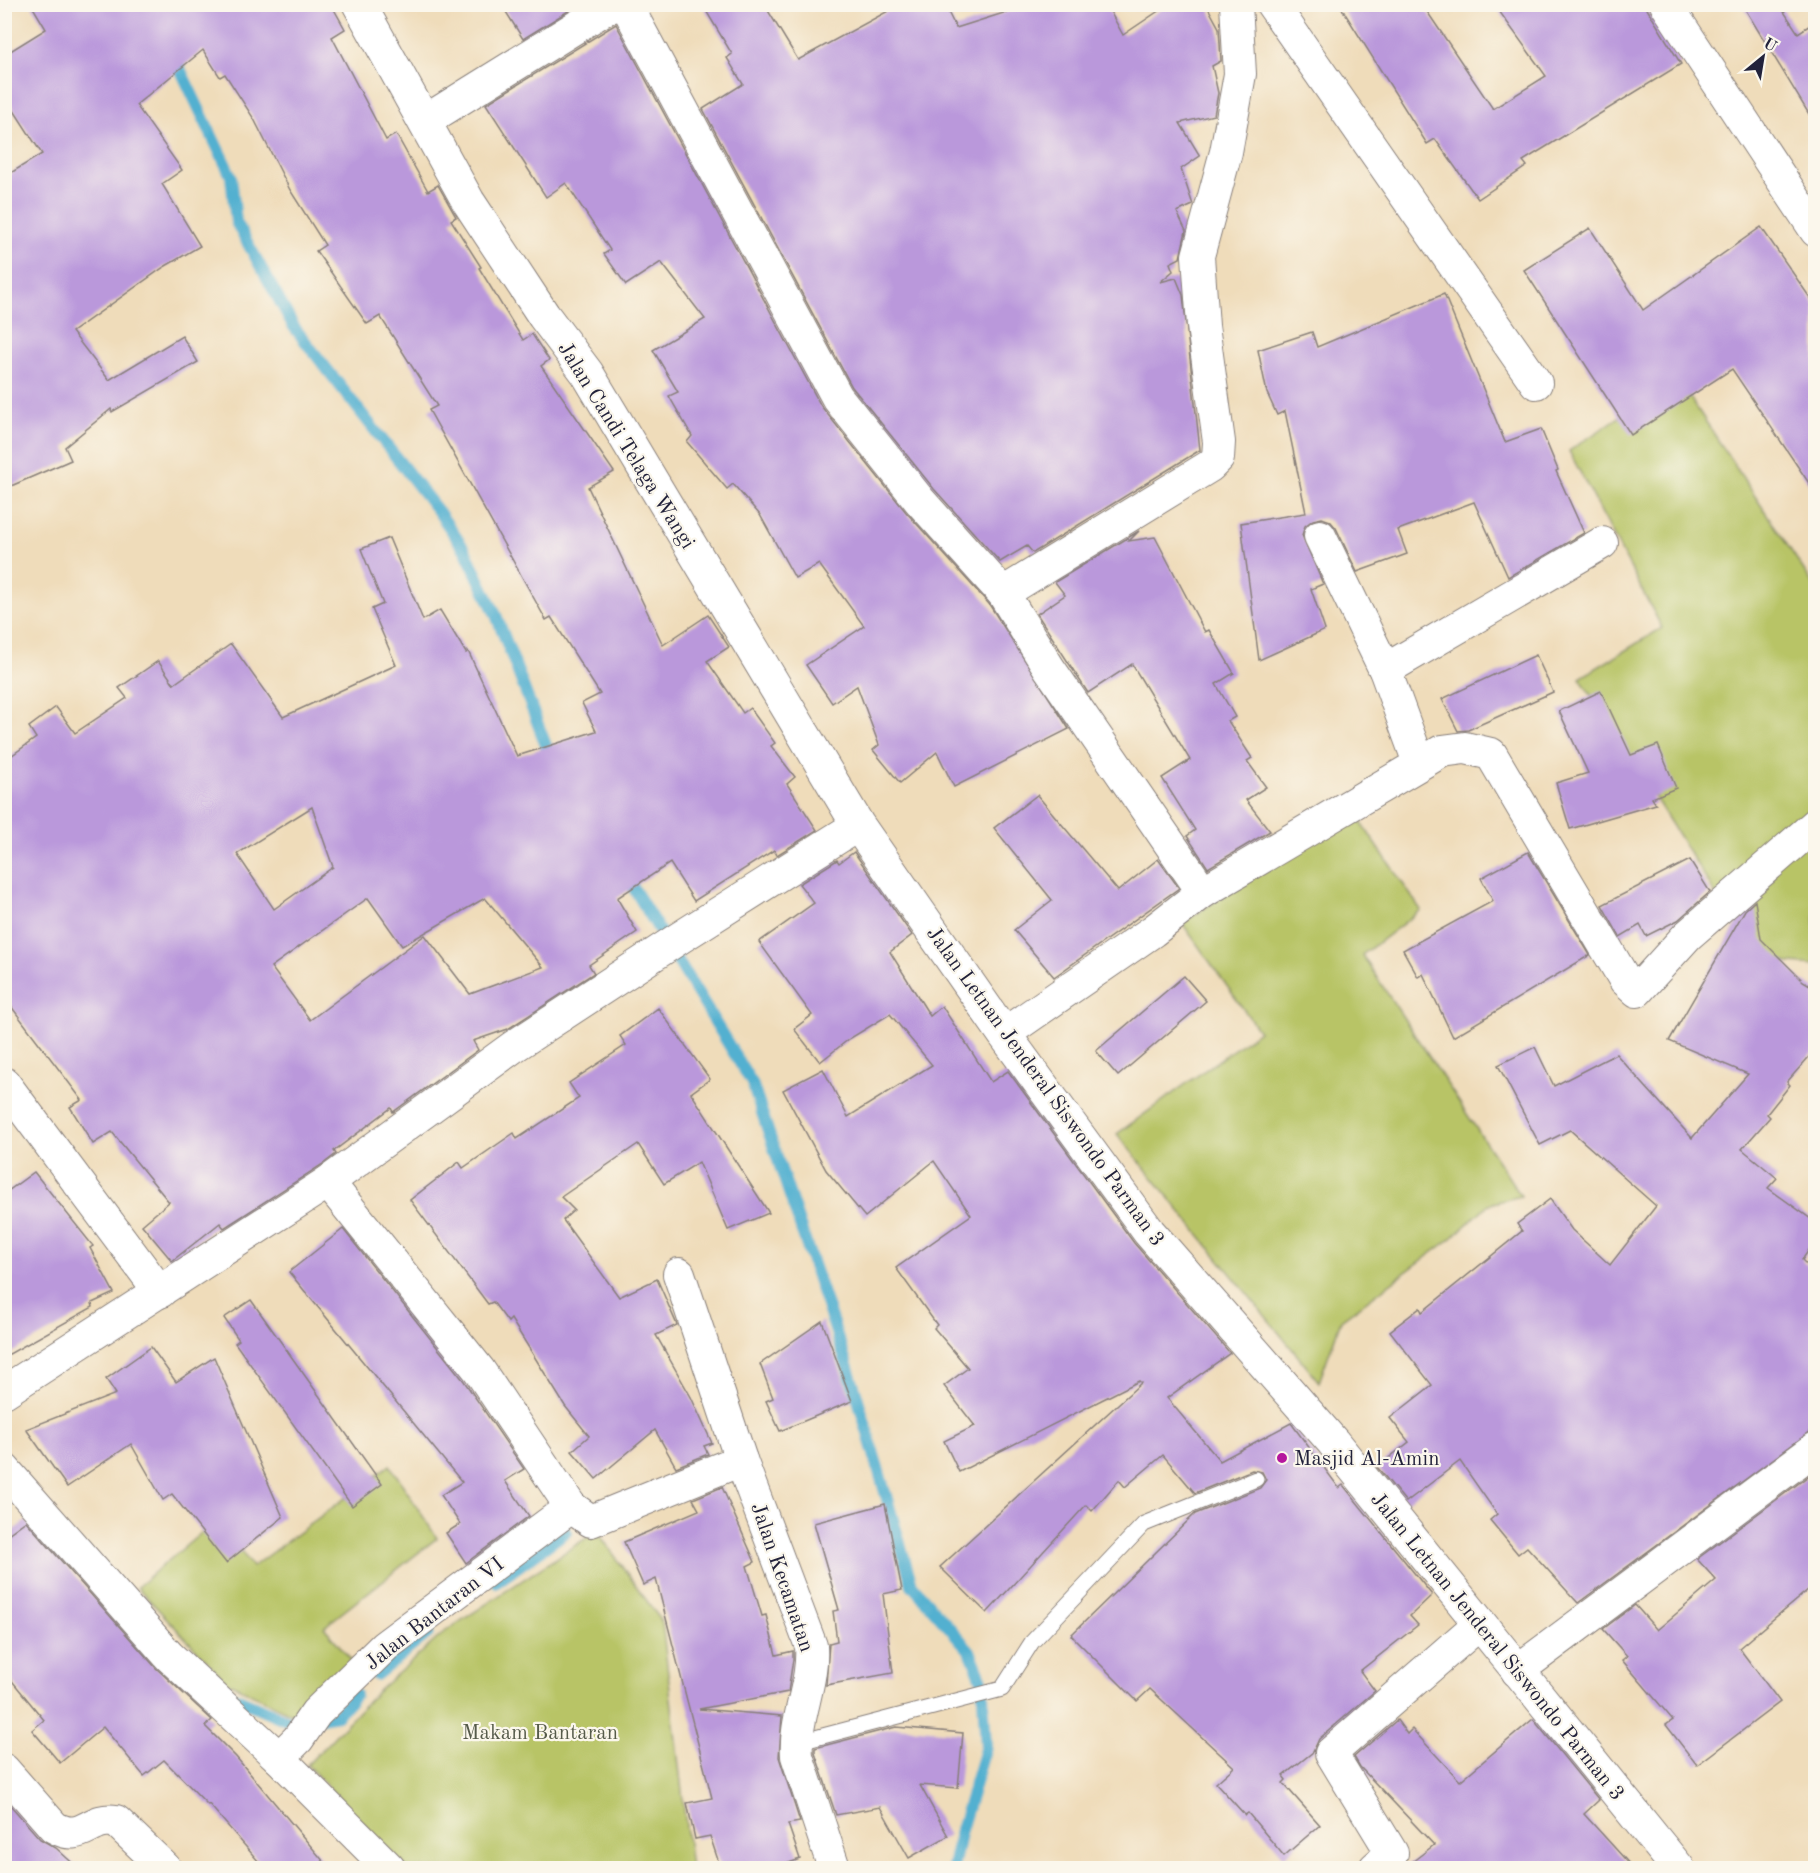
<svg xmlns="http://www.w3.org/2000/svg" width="1820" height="1873" font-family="'Old Standard TT',serif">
<rect width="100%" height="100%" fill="#fbf7ec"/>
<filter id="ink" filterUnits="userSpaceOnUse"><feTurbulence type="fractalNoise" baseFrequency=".0167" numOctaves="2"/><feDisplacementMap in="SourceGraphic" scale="12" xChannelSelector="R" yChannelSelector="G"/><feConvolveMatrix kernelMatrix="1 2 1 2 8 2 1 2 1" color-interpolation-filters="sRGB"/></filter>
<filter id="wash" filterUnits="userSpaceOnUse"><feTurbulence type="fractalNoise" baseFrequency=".008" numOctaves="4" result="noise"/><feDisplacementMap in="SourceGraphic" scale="24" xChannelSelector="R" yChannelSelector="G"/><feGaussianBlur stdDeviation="1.35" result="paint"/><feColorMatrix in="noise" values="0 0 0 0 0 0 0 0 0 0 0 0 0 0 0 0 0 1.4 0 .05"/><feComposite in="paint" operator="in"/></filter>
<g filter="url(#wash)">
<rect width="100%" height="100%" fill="#efdcba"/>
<g fill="#b8c466" stroke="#6d7350" stroke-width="1.5">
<polygon points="1677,378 1815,587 1816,805 1805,814 1815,832 1815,965 1767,961 1719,900 1580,678 1662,628 1569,451"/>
<polygon points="1354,812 1421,910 1362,955 1521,1196 1489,1204 1452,1238 1341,1320 1319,1382 1117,1134 1259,1031 1182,923"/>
<polygon points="390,1465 437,1538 324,1627 354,1663 296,1716 227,1682 137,1587 219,1518 252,1567"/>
<polygon points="597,1531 662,1622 691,1868 407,1868 307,1765 377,1692 447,1630"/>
</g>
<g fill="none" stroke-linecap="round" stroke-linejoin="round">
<g stroke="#52b0d0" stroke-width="12">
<polyline points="173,54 231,176 236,222 294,327 438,511 465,550 496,615 552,761"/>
<polyline points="625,874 752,1083 855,1389 912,1585 970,1651 982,1680 986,1746 960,1833 953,1868"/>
<polyline points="497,1582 566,1532"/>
<polyline points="376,1675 428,1633"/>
<polyline points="229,1695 293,1723 304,1721"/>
<polyline points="321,1718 337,1715 355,1695"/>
</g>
</g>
<g id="blocks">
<g fill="#ba98db" fill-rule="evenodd">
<path d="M31,4H331L345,29L332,37L386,140L396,134L428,191L438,185L456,217L451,220L481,267L479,268L523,340L532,334L549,360L541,366L614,472L588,487L663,645L708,615L729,647L707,661L743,713L750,708L775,743L771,746L795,777L787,784L817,830L777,855L774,850L694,901L670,863L617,898L637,932L589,965L594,973L508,1029L473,1041L478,1050L393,1112L391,1108L334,1151L336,1154L323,1164L224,1228L220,1223L172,1261L142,1225L169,1202L112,1132L93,1144L70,1107L82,1100L4,997V761L36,738L29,727L56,707L75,733L127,698L119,688L158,661L174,684L231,644L283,717L396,665L372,609L383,604L361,549L389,538L423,620L440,610L466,653L468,651L517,756L596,731L582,703L600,694L551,617L546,620L429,410L437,406L380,316L367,324L316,251L325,245L290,190L254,119L225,74L220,77L203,50L136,105L182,170L162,184L200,246L164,267L72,332L109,380L182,336L198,362L112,412L111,409L65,447L71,460L4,489V177L42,154L4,95V55L46,29ZM312,807L333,867L274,909L237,854ZM368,898L402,946L485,898L543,967L470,994L425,935L310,1020L271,967Z"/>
<polygon points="501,4 577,4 578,5 523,39"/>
<polygon points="702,4 764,4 798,60 901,4 944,4 956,28 1032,4 1106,4 1123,35 1169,4 1206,4 1219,28 1221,61 1212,66 1218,93 1214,115 1180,123 1200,156 1181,169 1193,205 1177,212 1186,231 1180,258 1170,263 1173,271 1160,282 1176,278 1183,295 1200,450 1033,553 1027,546 1000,562 934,489 852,387 703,109 743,84 727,58 732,54"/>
<polygon points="1339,4 1422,4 1493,109 1546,76 1494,4 1644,4 1681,64 1523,161 1527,166 1478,199 1435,139 1427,144"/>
<polygon points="1742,4 1779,4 1798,33 1815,22 1815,124"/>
<polygon points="616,24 821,406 906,512 989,604 1069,729 954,787 937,752 900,783 873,750 879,745 857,686 832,703 806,665 864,626 819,564 795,578 760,515 733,484 727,489 687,442 692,436 669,396 678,392 653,350 705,319 661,262 626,285 604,254 610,250 566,183 546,197 486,104"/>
<polygon points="1761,227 1815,305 1815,492 1732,369 1631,435 1524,270 1590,228 1643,310"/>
<polygon points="1444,294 1505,442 1541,429 1558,470 1556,471 1584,533 1508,577 1474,502 1398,530 1407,554 1357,572 1336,528 1330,521 1322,518 1313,520 1305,526 1302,535 1323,584 1311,589 1325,630 1259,660 1241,523 1306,513 1285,411 1277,415 1267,393 1258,350 1312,332 1317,347"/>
<polygon points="1139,531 1129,541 1155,537 1205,632 1209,630 1234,673 1216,684 1235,717 1228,721 1252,758 1247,761 1266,787 1246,800 1270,831 1208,868 1187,836 1195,830 1162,778 1190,760 1132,664 1088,693 1037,614 1065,595 1055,582"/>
<polygon points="1536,655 1553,692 1468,730 1458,731 1442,699"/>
<polygon points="1601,691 1631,755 1658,745 1676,788 1652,798 1656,804 1570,829 1556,783 1588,773 1559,711"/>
<polygon points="1037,795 1118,891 1158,859 1179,888 1054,977 1014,930 1052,900 994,828"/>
<polygon points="854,852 912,935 890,952 930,1016 942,1006 991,1082 1008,1071 1134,1243 1230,1353 1167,1398 1220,1461 1291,1423 1339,1488 1343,1485 1432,1595 1410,1616 1418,1625 1360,1671 1375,1691 1319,1739 1313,1752 1283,1776 1286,1780 1283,1783 1320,1825 1284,1856 1248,1813 1245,1815 1216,1783 1234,1767 1150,1689 1137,1701 1071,1635 1195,1514 1260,1488 1266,1480 1262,1472 1252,1470 1195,1493 1163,1455 1125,1487 1119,1480 1092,1511 1086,1505 987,1613 940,1567 1141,1383 1139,1381 959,1472 944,1441 975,1426 944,1386 968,1368 934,1328 937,1325 896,1268 971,1215 934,1161 865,1217 826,1170 783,1090 823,1069 848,1117 932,1065 890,1014 849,1039 820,1062 794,1029 812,1015 759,942 814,903 799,884 837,860 839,863"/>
<polygon points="1528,852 1590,955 1453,1037 1423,974 1418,977 1403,950 1493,901 1481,878"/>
<polygon points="1690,860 1710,892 1678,920 1646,936 1640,925 1620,937 1602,905"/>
<polygon points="1755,901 1761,939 1803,981 1815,988 1815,1050 1787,1082 1790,1085 1767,1114 1770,1117 1742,1149 1777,1178 1768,1188 1815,1222 1815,1241 1802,1260 1815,1273 1815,1428 1578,1603 1527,1547 1518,1554 1490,1520 1497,1514 1460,1461 1406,1502 1377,1467 1409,1442 1390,1418 1432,1385 1390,1331 1420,1308 1422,1312 1522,1231 1517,1224 1550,1199 1572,1230 1610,1265 1656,1206 1570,1130 1540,1145 1498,1065 1535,1047 1554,1086 1616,1054 1692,1138 1748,1074 1669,1041 1745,910"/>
<polygon points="1184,976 1206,1001 1118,1076 1096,1051"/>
<polygon points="658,1008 710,1079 691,1093 769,1213 728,1230 699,1162 664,1184 638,1144 561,1197 574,1210 563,1220 619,1297 657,1279 677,1325 656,1335 691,1397 712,1443 704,1446 708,1454 676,1467 655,1430 596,1479 572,1451 589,1436 565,1406 511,1319 508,1322 493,1302 488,1304 410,1200 459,1162 463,1168 514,1133 517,1139 579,1098 569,1083 626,1045 620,1036"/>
<polygon points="34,1172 93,1246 90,1248 114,1293 92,1303 93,1307 4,1357 4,1194"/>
<polygon points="343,1229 464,1381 524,1469 505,1481 529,1516 466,1563 446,1533 460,1524 441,1495 462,1482 289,1272"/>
<polygon points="251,1300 382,1484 352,1506 235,1343 239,1340 224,1318"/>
<polygon points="822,1321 852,1401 780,1431 766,1401 773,1398 760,1364"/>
<polygon points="151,1347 176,1382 214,1357 283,1517 226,1563 172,1494 163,1500 131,1444 67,1487 26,1429 116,1394 106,1379"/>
<polygon points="1811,1474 1815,1479 1815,1584 1739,1648 1780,1702 1697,1765 1666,1725 1673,1720 1622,1660 1627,1656 1603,1629 1635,1605 1657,1630 1716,1580 1697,1559"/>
<polygon points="722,1487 755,1562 747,1566 762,1616 766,1615 776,1655 793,1651 793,1659 788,1692 699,1709 782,1716 779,1757 800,1822 788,1824 800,1859 772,1869 721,1869 710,1836 695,1839 687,1803 712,1798 656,1579 643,1585 624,1542 699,1510 693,1499"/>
<polygon points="885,1504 902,1590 883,1594 893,1673 826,1685 829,1643 837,1641 833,1611 839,1610 814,1523"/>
<polygon points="26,1521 156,1668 212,1720 205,1726 236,1757 330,1869 265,1869 209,1804 208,1805 164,1760 144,1776 103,1727 60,1763 32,1730 44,1720 4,1671 4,1537"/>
<polygon points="1533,1719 1599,1800 1584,1814 1634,1869 1403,1869 1434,1845 1360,1767 1354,1757 1397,1720 1407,1734 1412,1729 1460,1781"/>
<polygon points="896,1727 963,1733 958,1788 920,1785 948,1836 909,1858 880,1807 836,1815 815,1753 815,1748"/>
<polygon points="4,1798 40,1839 56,1848 79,1869 4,1869"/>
</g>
</g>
</g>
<g filter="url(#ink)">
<use href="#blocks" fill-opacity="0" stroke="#887f7a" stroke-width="1.5"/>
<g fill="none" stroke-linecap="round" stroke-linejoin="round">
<g stroke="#887f7a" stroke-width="17">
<polyline id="service" points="796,1743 1002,1689 1032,1642 1144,1524 1256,1479"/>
</g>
<g stroke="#887f7a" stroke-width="34">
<g id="minor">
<polyline points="618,4 629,10 837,397 920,501 1003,593 1049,668 1203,892"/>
<polyline points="1272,4 1536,383"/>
<polyline points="1666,4 1816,231"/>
<polyline points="425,121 605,9 617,4"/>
<polyline points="1320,536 1385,670 1419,763"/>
<polyline points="1003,593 1210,466 1218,458 1219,442 1203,326 1198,256 1226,152 1240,74 1236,4"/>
<polyline points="1385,670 1602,543"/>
<polyline points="1004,1034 1153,931 1203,892 1442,751 1465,748 1491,754 1625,980 1637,991 1687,936 1816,824"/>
<polyline points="4,1083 160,1292"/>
<polyline points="328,1182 479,1370 571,1507"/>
<path d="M679,1274L741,1460L811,1646C814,1684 794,1718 797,1756L834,1868"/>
<polyline points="4,1392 328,1182 513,1047 681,937 858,825"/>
<polyline points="4,1469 169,1656 279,1758 389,1868"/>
<polyline points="1517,1671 1816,1448"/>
<polyline points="279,1758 298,1739 316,1713 385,1646 571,1507 591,1521 741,1460"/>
<path d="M4,1770L54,1827C83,1844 89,1816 116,1821L165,1868"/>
<polyline points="1375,1868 1392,1853 1331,1753 1479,1624"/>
</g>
</g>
<g stroke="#887f7a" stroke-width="35">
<polyline id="tertiary" points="359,4 468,201 544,316 587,373 858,825 1004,1034 1149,1232 1333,1442 1678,1868"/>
</g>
<use href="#service" stroke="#fff" stroke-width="15"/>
<use href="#minor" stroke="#fff" stroke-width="32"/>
<use href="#tertiary" stroke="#fff" stroke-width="33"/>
</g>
</g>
<circle fill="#b5179e" stroke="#fbf7ec" stroke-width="2" cx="1282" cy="1458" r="6"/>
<g text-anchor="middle" stroke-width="4.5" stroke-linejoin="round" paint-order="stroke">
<g font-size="21" fill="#22223b" stroke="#fbf7ec">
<text transform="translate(627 445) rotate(58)" y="7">Jalan Candi Telaga Wangi</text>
<text transform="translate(1046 1086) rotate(54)" y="7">Jalan Letnan Jenderal Siswondo Parman 3</text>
<text transform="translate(783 1577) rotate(71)" y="7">Jalan Kecamatan</text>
<text transform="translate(434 1613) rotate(-38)" y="7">Jalan Bantaran VI</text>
<text transform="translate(1498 1646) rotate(51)" y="7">Jalan Letnan Jenderal Siswondo Parman 3</text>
</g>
<g font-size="21" fill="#22223b" stroke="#fbf7ec" text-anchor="start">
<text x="1294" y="1465">Masjid Al-Amin</text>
</g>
<g font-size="21" fill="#565b4a" stroke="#fbf7ec">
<text x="540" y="1739">Makam Bantaran</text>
</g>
</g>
<rect width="1820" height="1873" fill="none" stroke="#fbf7ec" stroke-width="24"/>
<g transform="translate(1763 57) rotate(30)" stroke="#fbf7ec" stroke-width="4.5" paint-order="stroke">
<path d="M0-4.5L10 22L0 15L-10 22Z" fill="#22223b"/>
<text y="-9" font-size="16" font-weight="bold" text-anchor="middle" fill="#22223b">U</text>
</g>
</svg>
